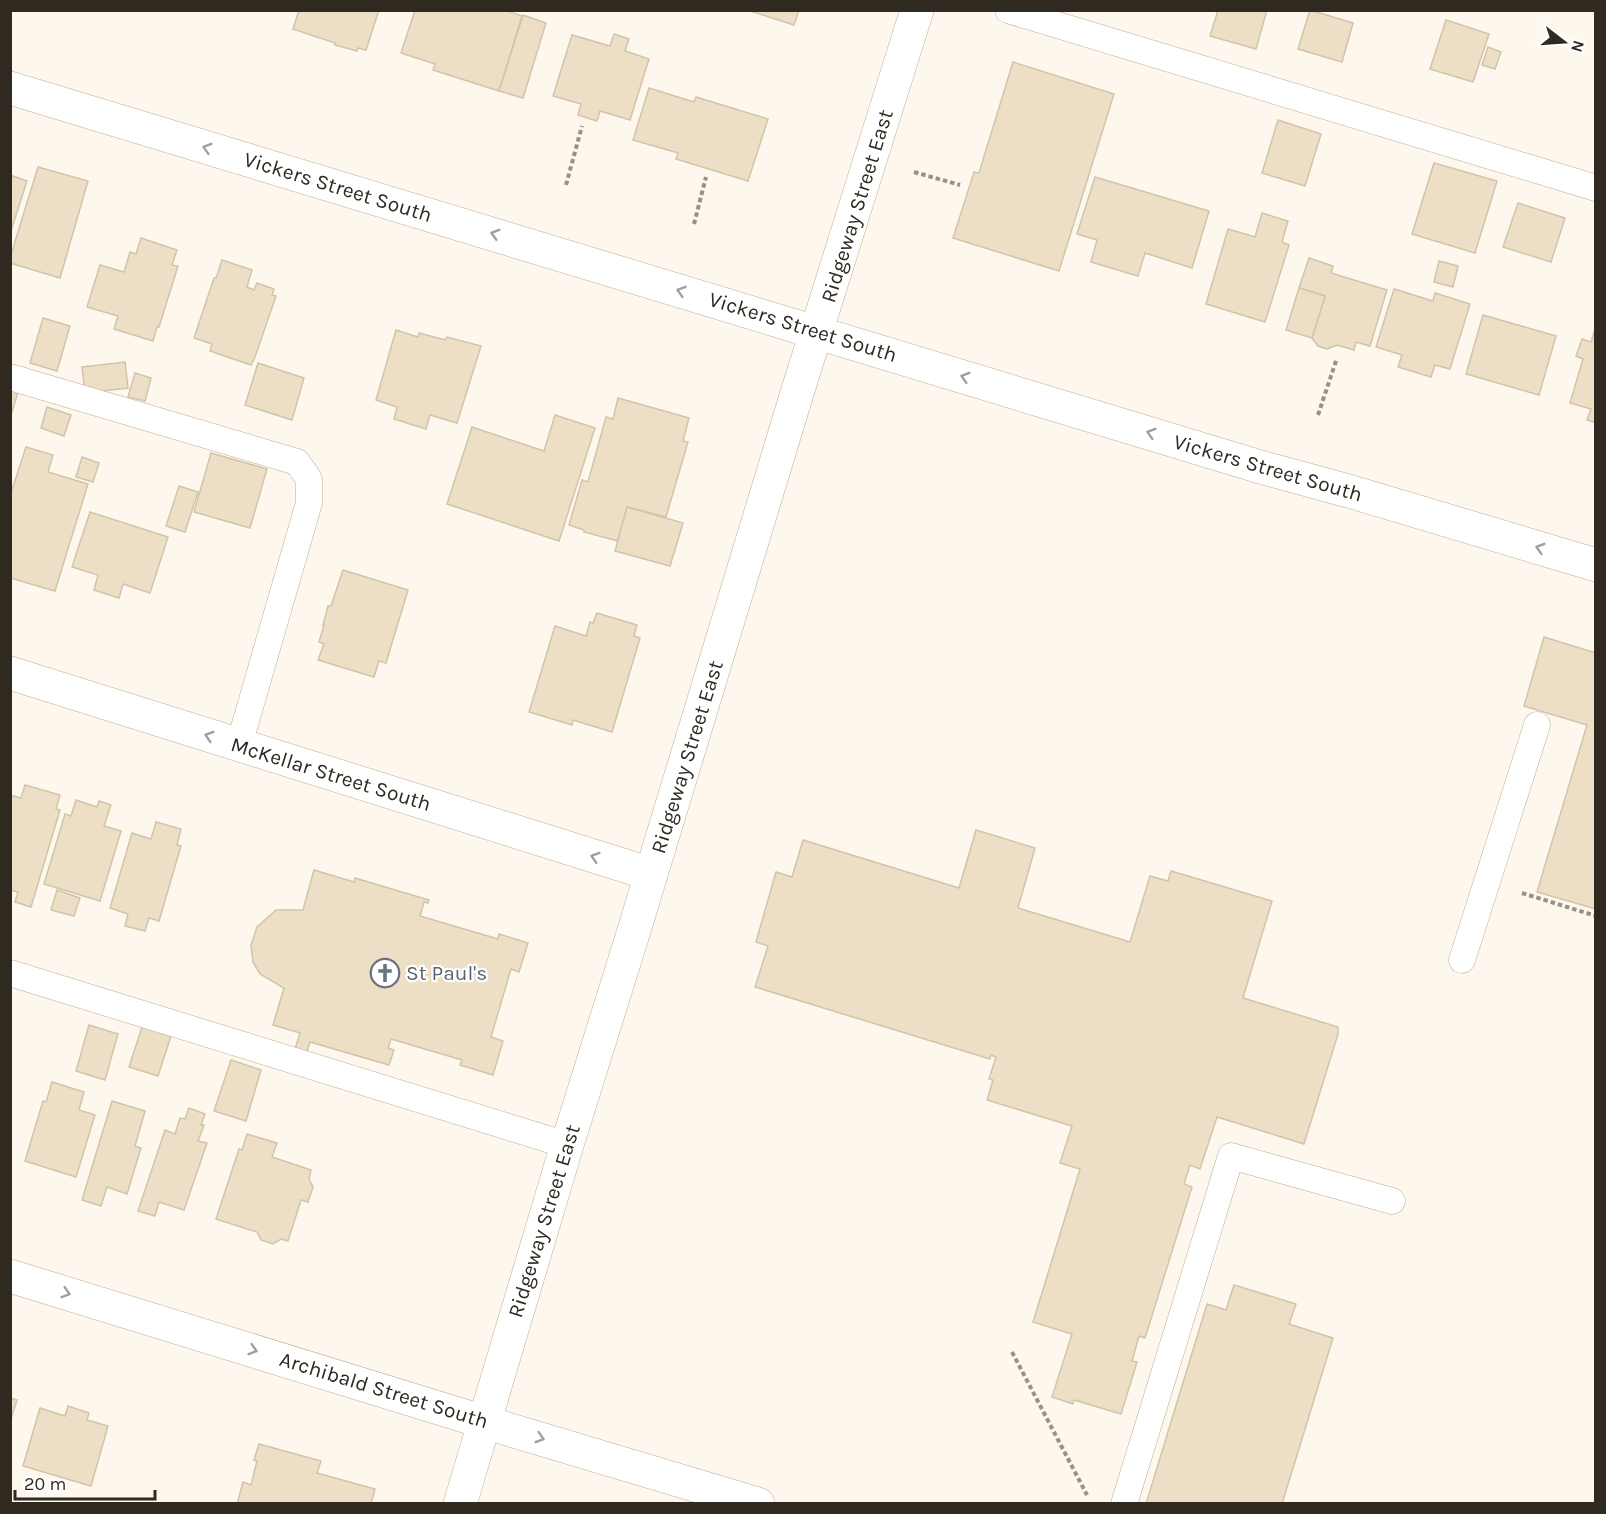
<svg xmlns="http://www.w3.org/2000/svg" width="1606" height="1514" font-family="Karla,sans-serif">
<rect width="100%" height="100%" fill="#fdf7ed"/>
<g fill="#eddfc5" stroke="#d2c4ab" stroke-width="1.5">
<polygon points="299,10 379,10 366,50 358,48 357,51 335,45 335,43 293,29"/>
<polygon points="415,10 504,10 522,16 499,91 433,70 435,64 401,53"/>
<polygon points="747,10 799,10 794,25"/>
<polygon points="1218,10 1267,10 1256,49 1210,36"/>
<polygon points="1310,10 1353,23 1342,62 1298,49"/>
<polygon points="523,15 546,23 523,98 499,91"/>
<polygon points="1446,20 1489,34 1473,82 1430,69"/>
<polygon points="614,34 629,39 625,51 649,59 630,120 600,111 597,121 578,115 581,104 553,96 572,35 610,46"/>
<polygon points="1488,47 1501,52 1495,69 1482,65"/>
<polygon points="1013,62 1114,94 1059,271 953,238 974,172 979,173"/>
<polygon points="649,88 694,102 696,97 768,119 748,181 676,159 678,153 633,140"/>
<polygon points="1278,120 1321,134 1305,186 1262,173"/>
<polygon points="1434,163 1497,181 1475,253 1412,234"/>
<polygon points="38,167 88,181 60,278 10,263 10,258"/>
<polygon points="10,175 27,181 10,234"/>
<polygon points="1095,177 1209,211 1192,268 1145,253 1138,276 1091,262 1097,240 1077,234"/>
<polygon points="1518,203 1565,218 1551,262 1503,247"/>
<polygon points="1262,213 1288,221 1282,242 1289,245 1265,322 1206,304 1228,229 1255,237"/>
<polygon points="141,238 177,250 172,265 178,266 159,327 157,327 153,341 114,329 118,316 87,307 100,265 124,272 130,252 136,254"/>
<polygon points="1309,258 1333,266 1331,273 1387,290 1370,346 1356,342 1354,350 1337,345 1327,349 1318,346 1312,338 1325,296 1299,288"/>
<polygon points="222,260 252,270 247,287 254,290 257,283 274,289 272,295 276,296 255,357 251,365 210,351 212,344 194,338 214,278 216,278"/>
<polygon points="1439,261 1458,266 1453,287 1434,282"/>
<polygon points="1299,288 1325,296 1312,338 1286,330"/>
<polygon points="1394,289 1433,301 1435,293 1470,304 1450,369 1435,365 1431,377 1398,367 1402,355 1376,347"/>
<polygon points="1483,315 1556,336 1539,395 1466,374"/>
<polygon points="43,318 70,326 57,371 30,363"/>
<polygon points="396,330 418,337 419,333 445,340 447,337 481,346 457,423 430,415 426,429 394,419 397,407 376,400"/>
<polygon points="1594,332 1596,333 1596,423 1587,420 1591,409 1570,403 1583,359 1576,356 1582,339 1591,342"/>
<polygon points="125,362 128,388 85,393 82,367"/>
<polygon points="258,363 304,378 292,420 245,405"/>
<polygon points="135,373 151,378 145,401 128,397"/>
<polygon points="10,389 18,392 12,412 10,411"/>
<polygon points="618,398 689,418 683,441 688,442 666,517 627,507 618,541 584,532 584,530 569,525 582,480 588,482 606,417 613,419"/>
<polygon points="47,407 71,415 64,436 41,428"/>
<polygon points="555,415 595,428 559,541 447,504 472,427 544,451"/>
<polygon points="26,447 53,455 48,472 88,484 55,591 10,578 10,496"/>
<polygon points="211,453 267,469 250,528 194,512"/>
<polygon points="82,457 99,463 93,482 76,477"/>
<polygon points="179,486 198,492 185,532 166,526"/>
<polygon points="627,507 683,523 670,566 615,551"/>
<polygon points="90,512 168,537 150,593 123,584 119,598 94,590 98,575 72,567"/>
<polygon points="343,570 408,590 386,663 379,661 374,677 318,660 324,644 319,642 324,625 323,625 328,606 331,606"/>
<polygon points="597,613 637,625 634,636 640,638 612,732 573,720 572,725 529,712 555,626 586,636 590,622 593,623"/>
<polygon points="1544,637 1596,653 1596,909 1537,892 1587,725 1524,706"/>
<polygon points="25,785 60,795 56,809 60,810 31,907 15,902 18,892 10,890 10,795 21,798"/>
<polygon points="76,800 97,807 99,801 111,805 104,826 121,831 100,901 44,884 65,814 71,816"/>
<polygon points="156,822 181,829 177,845 181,846 159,921 149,918 145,931 125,926 128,914 110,908 132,833 151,839"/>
<polygon points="976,830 1035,848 1018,908 1130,942 1150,876 1168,881 1171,871 1272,901 1243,998 1338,1027 1338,1034 1304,1144 1217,1117 1200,1169 1190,1165 1184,1184 1192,1187 1145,1338 1139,1336 1132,1361 1137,1362 1121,1414 1074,1400 1073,1404 1052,1397 1072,1334 1033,1322 1080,1169 1060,1163 1072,1126 987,1100 993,1080 989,1079 996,1057 991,1055 990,1059 755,987 768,946 756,942 776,872 792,877 803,840 959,888"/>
<polygon points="314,870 354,882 355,878 429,900 428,903 424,902 420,916 498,939 499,934 528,943 519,972 511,969 491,1037 503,1041 493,1075 460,1065 462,1060 391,1039 388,1048 394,1050 389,1065 310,1042 306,1055 294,1052 300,1033 273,1025 284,988 260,974 253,962 251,945 257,927 276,910 303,910"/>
<polygon points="57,890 80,898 74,916 51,910"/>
<polygon points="143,1024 172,1033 158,1076 129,1067"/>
<polygon points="89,1025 118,1034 105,1080 76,1071"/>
<polygon points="231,1060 261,1070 246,1121 214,1111"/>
<polygon points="52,1082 84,1092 79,1110 95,1115 76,1177 25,1161 43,1101 46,1102"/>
<polygon points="112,1101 145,1111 135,1146 141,1148 127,1194 107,1187 101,1206 82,1200"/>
<polygon points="189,1108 205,1114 201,1125 204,1125 198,1141 207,1143 184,1210 159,1202 155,1216 138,1211 165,1130 175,1134 180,1118 185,1119"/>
<polygon points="247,1134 277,1143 272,1157 311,1170 309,1179 313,1187 308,1202 301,1200 288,1241 281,1239 273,1244 261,1240 257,1232 216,1219 239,1149 242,1150"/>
<polygon points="1234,1285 1296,1304 1289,1324 1333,1338 1282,1504 1146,1504 1207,1304 1226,1310"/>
<polygon points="10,1398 17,1400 10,1422"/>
<polygon points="68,1406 89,1413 87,1420 108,1426 91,1486 23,1466 40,1408 65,1416"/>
<polygon points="259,1444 321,1461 317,1473 375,1489 371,1504 237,1504 243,1482 251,1485 257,1461 254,1460"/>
</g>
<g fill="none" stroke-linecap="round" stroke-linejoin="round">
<g stroke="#baac93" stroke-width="27">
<g id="service">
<polyline points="1008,10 1596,188"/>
<polyline points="10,377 297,462 309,479 309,503 239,745"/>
<polyline points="1462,960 1537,725"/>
<polyline points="10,973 567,1145"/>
<polyline points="1124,1504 1231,1156 1392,1201"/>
</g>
</g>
<g stroke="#baac93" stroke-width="34">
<g id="minor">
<polyline points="10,88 1257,466 1352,492 1596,565"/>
<polyline points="10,673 651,874"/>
<polyline points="10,1276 484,1422 758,1504"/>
<polyline points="460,1504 567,1145 632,937 798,390 917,10"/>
</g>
</g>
<g stroke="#979188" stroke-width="4" stroke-dasharray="4.5 3" stroke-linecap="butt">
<polyline points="914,172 960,185"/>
<polyline points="566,185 582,126"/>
<polyline points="694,224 706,177"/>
<polyline points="1318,415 1337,358"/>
<polyline points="1522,893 1596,916"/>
<polyline points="1012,1352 1087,1495"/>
</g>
<use href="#service" stroke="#fff" stroke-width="26"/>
<use href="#minor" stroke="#fff" stroke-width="33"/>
</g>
<defs><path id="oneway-chevron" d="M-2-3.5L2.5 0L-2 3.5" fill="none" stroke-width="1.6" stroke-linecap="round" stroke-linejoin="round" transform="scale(1.5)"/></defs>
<g stroke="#a19f9b">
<use href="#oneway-chevron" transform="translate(207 148) rotate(-163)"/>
<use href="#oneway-chevron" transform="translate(495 234) rotate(-164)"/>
<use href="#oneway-chevron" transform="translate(681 291) rotate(-163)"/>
<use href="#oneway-chevron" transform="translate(965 377) rotate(-163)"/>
<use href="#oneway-chevron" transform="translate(1151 433) rotate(-163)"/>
<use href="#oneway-chevron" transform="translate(1540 548) rotate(-163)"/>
<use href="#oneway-chevron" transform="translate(209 736) rotate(-163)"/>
<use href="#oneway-chevron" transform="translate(595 857) rotate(-163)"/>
<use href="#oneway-chevron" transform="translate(66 1293) rotate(17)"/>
<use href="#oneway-chevron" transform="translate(253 1350) rotate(17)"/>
<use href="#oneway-chevron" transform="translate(540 1438) rotate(17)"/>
</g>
<defs>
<g id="church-ring" transform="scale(1.5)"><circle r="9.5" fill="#fff" stroke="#6b7280" stroke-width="1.5"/><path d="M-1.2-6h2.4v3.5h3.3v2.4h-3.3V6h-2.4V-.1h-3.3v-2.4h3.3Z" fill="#6b7280"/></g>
</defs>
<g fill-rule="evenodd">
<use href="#church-ring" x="385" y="973"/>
</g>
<g text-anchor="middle" stroke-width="4.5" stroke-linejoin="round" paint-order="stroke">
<g font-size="21" fill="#2f2920" stroke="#fff">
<text transform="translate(338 187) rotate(17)" y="7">Vickers Street South</text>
<text transform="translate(857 206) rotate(-73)" y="7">Ridgeway Street East</text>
<text transform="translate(803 327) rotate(17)" y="7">Vickers Street South</text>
<text transform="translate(1268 468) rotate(16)" y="7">Vickers Street South</text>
<text transform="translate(687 757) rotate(-73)" y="7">Ridgeway Street East</text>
<text transform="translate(331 774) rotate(17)" y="7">McKellar Street South</text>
<text transform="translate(544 1221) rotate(-73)" y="7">Ridgeway Street East</text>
<text transform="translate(384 1390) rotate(17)" y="7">Archibald Street South</text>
</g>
<g font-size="21" fill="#5b616d" stroke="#fff" text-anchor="start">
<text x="406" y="980">St Paul's</text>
</g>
</g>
<rect width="1606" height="1514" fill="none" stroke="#2f2920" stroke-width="24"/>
<g transform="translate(1564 42) rotate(107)" stroke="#ffffff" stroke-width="4.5" paint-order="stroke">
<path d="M0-4.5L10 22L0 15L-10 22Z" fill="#2f2920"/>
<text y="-9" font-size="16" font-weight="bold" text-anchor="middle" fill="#2f2920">N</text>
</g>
<path d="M15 1490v9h140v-9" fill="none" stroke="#2f2920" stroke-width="3"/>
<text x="24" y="1490" font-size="18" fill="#2f2920" stroke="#ffffff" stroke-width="4.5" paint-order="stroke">20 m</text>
</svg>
